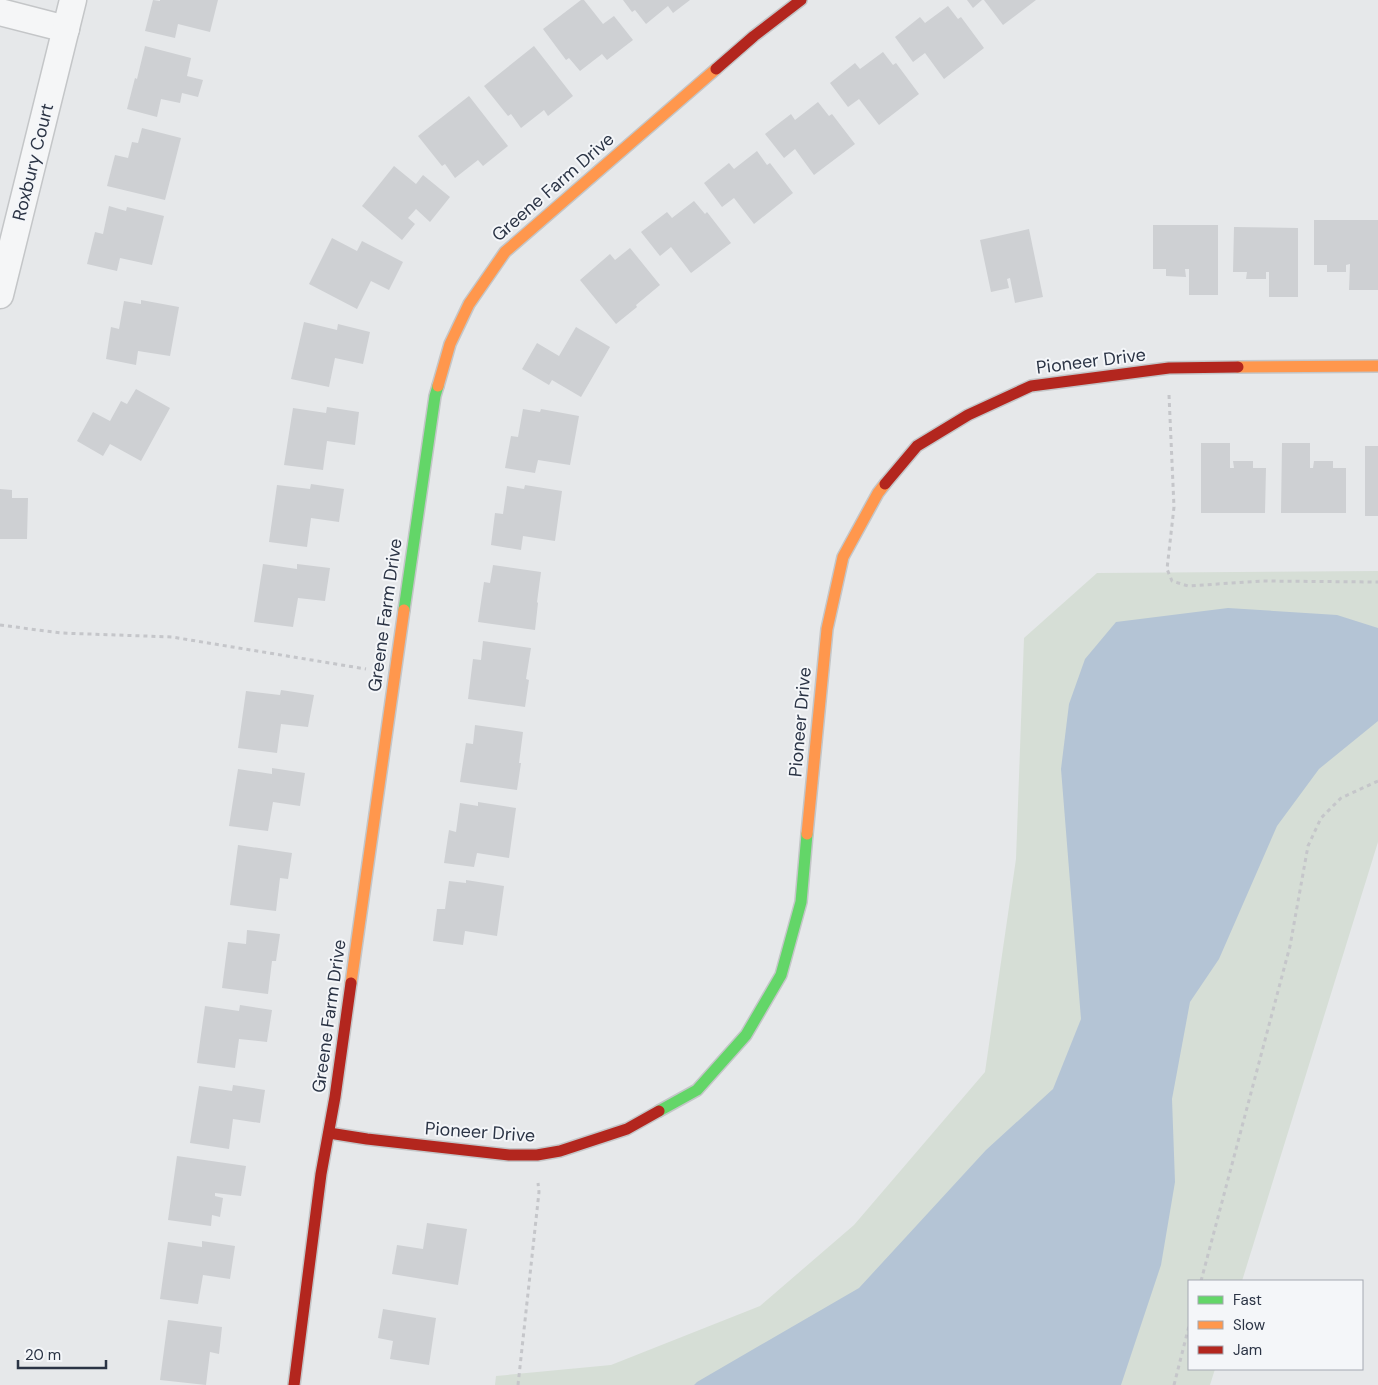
<svg xmlns="http://www.w3.org/2000/svg" width="1378" height="1385" font-family="'DM Sans',sans-serif">
<rect width="100%" height="100%" fill="#e6e8ea"/>
<polygon fill="#d6ded6" points="1378,571 1378,842 1242,1281 1189,1281 1189,1369 1215,1369 1210,1385 495,1385 496,1376 611,1365 760,1306 854,1225 985,1072 1016,859 1024,638 1097,573"/>
<polygon fill="#b4c4d5" points="1228,608 1337,615 1378,628 1378,721 1319,769 1277,826 1219,959 1190,1002 1172,1099 1175,1182 1161,1265 1121,1385 694,1385 697,1382 859,1288 986,1150 1053,1089 1081,1019 1061,769 1069,704 1085,659 1116,622"/>
<g fill="#ced0d3">
<polygon points="153,0 160,1 160,0 218,0 210,32 178,24 175,38 145,31"/>
<polygon points="581,0 584,0 603,24 614,16 633,40 607,60 602,54 580,71 569,58 566,60 543,29"/>
<polygon points="623,0 690,0 673,13 668,6 646,24 635,10 632,12"/>
<polygon points="967,0 982,0 973,8"/>
<polygon points="984,0 1036,0 1003,25"/>
<polygon points="948,6 958,19 961,17 984,48 944,79 925,53 913,62 895,37 920,17 925,23"/>
<polygon points="145,46 191,58 187,76 203,80 198,97 182,93 180,103 161,99 157,117 127,109 135,78 137,79"/>
<polygon points="534,46 573,96 548,116 544,110 521,128 511,114 508,116 484,86"/>
<polygon points="883,52 893,65 896,63 919,94 879,125 859,99 848,107 830,83 855,63 860,69"/>
<polygon points="469,96 508,146 483,166 478,160 455,178 445,164 442,166 418,136"/>
<polygon points="818,102 829,116 832,114 855,144 814,175 795,149 784,158 765,134 791,114 795,120"/>
<polygon points="142,128 181,138 165,200 107,186 115,155 128,158 132,142 138,143"/>
<polygon points="757,151 767,165 770,163 793,193 754,224 734,198 722,207 704,183 729,163 734,169"/>
<polygon points="394,166 416,184 423,175 450,197 430,222 416,209 408,218 415,224 402,240 362,206"/>
<polygon points="694,201 705,214 707,212 731,243 691,273 671,247 660,256 641,232 667,212 672,218"/>
<polygon points="109,206 126,211 127,207 164,216 152,265 120,258 117,271 87,264 95,232 103,234"/>
<polygon points="1314,220 1378,220 1378,290 1349,290 1350,264 1346,265 1346,272 1327,272 1327,265 1314,265"/>
<polygon points="1153,225 1218,225 1218,295 1189,295 1189,269 1185,269 1186,277 1166,276 1166,269 1153,269"/>
<polygon points="1234,227 1298,228 1298,297 1269,297 1269,272 1266,272 1266,279 1246,279 1247,272 1233,272"/>
<polygon points="1029,229 1043,297 1015,303 1010,278 1007,279 1009,288 991,292 980,240"/>
<polygon points="332,238 357,251 362,241 403,262 389,290 371,281 357,309 309,284"/>
<polygon points="630,248 660,285 636,305 637,307 616,324 580,280 610,254 615,260"/>
<polygon points="141,300 179,307 170,356 138,351 136,365 106,359 111,327 119,329 124,301 141,304"/>
<polygon points="304,322 337,330 338,324 370,332 363,364 335,358 329,387 291,379"/>
<polygon points="576,327 610,347 581,397 552,380 549,385 522,369 537,343 559,356"/>
<polygon points="136,389 170,408 141,461 110,444 103,456 77,441 93,412 110,421 121,401 127,404"/>
<polygon points="327,407 359,412 355,445 327,441 323,470 284,465 293,408 326,413"/>
<polygon points="523,409 540,412 541,409 579,416 570,465 538,460 535,473 505,468 511,436 518,437"/>
<polygon points="1201,443 1230,443 1230,468 1234,468 1233,461 1253,461 1253,468 1266,468 1265,513 1201,513"/>
<polygon points="1282,443 1310,443 1310,468 1313,468 1314,461 1333,461 1333,468 1346,468 1346,513 1281,513"/>
<rect x="1365" y="446" width="13" height="70"/>
<polygon points="311,484 344,489 339,522 311,518 307,547 269,542 277,485 310,489"/>
<polygon points="525,485 562,491 555,541 523,536 521,550 491,545 495,513 503,514 507,486 524,489"/>
<polygon points="0,489 12,490 12,498 28,498 27,539 0,539"/>
<polygon points="263,564 297,569 297,564 330,568 325,601 298,598 293,627 254,622"/>
<polygon points="493,565 541,572 537,602 538,603 535,630 478,622 484,582 490,583"/>
<polygon points="483,641 531,648 526,679 529,680 525,707 468,699 473,659 481,660"/>
<polygon points="281,690 314,695 308,727 281,724 277,753 238,748 246,691 280,695"/>
<polygon points="475,725 523,732 519,763 521,763 517,790 460,782 466,743 473,744"/>
<polygon points="272,768 305,773 300,806 273,802 268,831 229,826 238,769 272,774"/>
<polygon points="478,802 516,808 509,858 477,853 474,867 444,863 449,830 456,832 460,803 478,806"/>
<polygon points="238,845 292,853 288,879 280,878 276,911 230,905"/>
<polygon points="466,880 504,886 497,936 465,931 463,945 433,941 437,909 445,909 449,881 466,883"/>
<polygon points="247,930 280,934 276,961 272,961 268,994 222,988 228,942 246,944"/>
<polygon points="240,1005 272,1010 267,1042 239,1039 235,1068 197,1063 205,1006 239,1011"/>
<polygon points="233,1085 265,1090 260,1123 233,1119 229,1149 190,1143 199,1086 232,1091"/>
<polygon points="177,1156 246,1166 241,1196 215,1193 215,1196 223,1198 220,1217 212,1215 211,1226 168,1220"/>
<polygon points="427,1223 467,1229 458,1285 392,1274 397,1245 423,1249"/>
<polygon points="202,1241 235,1246 230,1279 203,1275 198,1304 160,1299 168,1242 202,1247"/>
<polygon points="383,1309 436,1318 429,1365 390,1359 393,1341 378,1338"/>
<polygon points="168,1320 222,1327 219,1354 210,1352 206,1385 160,1380"/>
</g>
<g fill="none" stroke-linecap="round" stroke-linejoin="round">
<g stroke="#c4c6c8" stroke-width="29">
<g id="street">
<polyline points="0,12 66,29"/>
<polyline points="0,295 73,0"/>
</g>
</g>
<g stroke="#c4c6c8" stroke-width="14">
<g id="fast">
<polyline points="404,610 435,396 438,386"/>
<polyline points="659,1111 697,1090 746,1035 781,975 801,902 807,834"/>
</g>
</g>
<g stroke="#c4c6c8" stroke-width="14">
<g id="slow">
<polyline points="1238,367 1378,366"/>
<polyline points="438,386 450,344 469,304 505,252 716,69"/>
<polyline points="807,834 827,629 843,557 878,493 885,484"/>
<polyline points="351,983 404,610"/>
</g>
</g>
<g stroke="#c4c6c8" stroke-width="14">
<g id="jam">
<polyline points="716,69 754,36 801,0"/>
<polyline points="885,484 917,446 968,415 1031,386 1169,368 1238,367"/>
<polyline points="329,1133 367,1139 509,1155 537,1155 560,1151 627,1129 659,1111"/>
<polyline points="294,1385 321,1174 335,1097 351,983"/>
</g>
</g>
<g stroke="#c5c6ca" stroke-width="3" stroke-dasharray="4 4" stroke-linecap="butt">
<polyline points="1169,395 1174,507 1167,569 1172,581 1188,586 1262,581 1378,582"/>
<polyline points="0,625 61,633 172,637 366,669"/>
<polyline points="1201,1281 1290,946 1308,846 1321,818 1341,798 1378,781"/>
<polyline points="518,1385 539,1192 538,1183"/>
<polyline points="1174,1385 1189,1326"/>
</g>
<use href="#street" stroke="#f5f6f7" stroke-width="26"/>
<use href="#fast" stroke="#63d668" stroke-width="11"/>
<use href="#slow" stroke="#ff974d" stroke-width="11"/>
<use href="#jam" stroke="#b3261e" stroke-width="11"/>
</g>
<g text-anchor="middle" stroke-width="4" stroke-linejoin="round" paint-order="stroke">
<g font-size="18" fill="#2b3445" stroke="#f4f6f9">
<text transform="translate(33 162) rotate(-76)" y="6">Roxbury Court</text>
<text transform="translate(553 187) rotate(-41)" y="6">Greene Farm Drive</text>
<text transform="translate(1091 361) rotate(-7)" y="6">Pioneer Drive</text>
<text transform="translate(385 615) rotate(-82)" y="6">Greene Farm Drive</text>
<text transform="translate(800 722) rotate(-85)" y="6">Pioneer Drive</text>
<text transform="translate(329 1016) rotate(-82)" y="6">Greene Farm Drive</text>
<text transform="translate(480 1132) rotate(4)" y="6">Pioneer Drive</text>
</g>
</g>
<rect x="1188" y="1280" width="175" height="90" fill="#f4f6f9" stroke="#a4a8b1"/>
<rect x="1198" y="1296" width="25" height="8" fill="#63d668" stroke="#a4a8b1"/>
<text x="1233" y="1305" font-size="15" fill="#2b3445">Fast</text>
<rect x="1198" y="1321" width="25" height="8" fill="#ff974d" stroke="#a4a8b1"/>
<text x="1233" y="1330" font-size="15" fill="#2b3445">Slow</text>
<rect x="1198" y="1346" width="25" height="8" fill="#b3261e" stroke="#a4a8b1"/>
<text x="1233" y="1355" font-size="15" fill="#2b3445">Jam</text>
<path d="M18 1360v8h88v-8" fill="none" stroke="#2b3445" stroke-width="2.5"/>
<text x="25" y="1360" font-size="15" fill="#2b3445" stroke="#f4f6f9" stroke-width="4" paint-order="stroke">20 m</text>
</svg>
